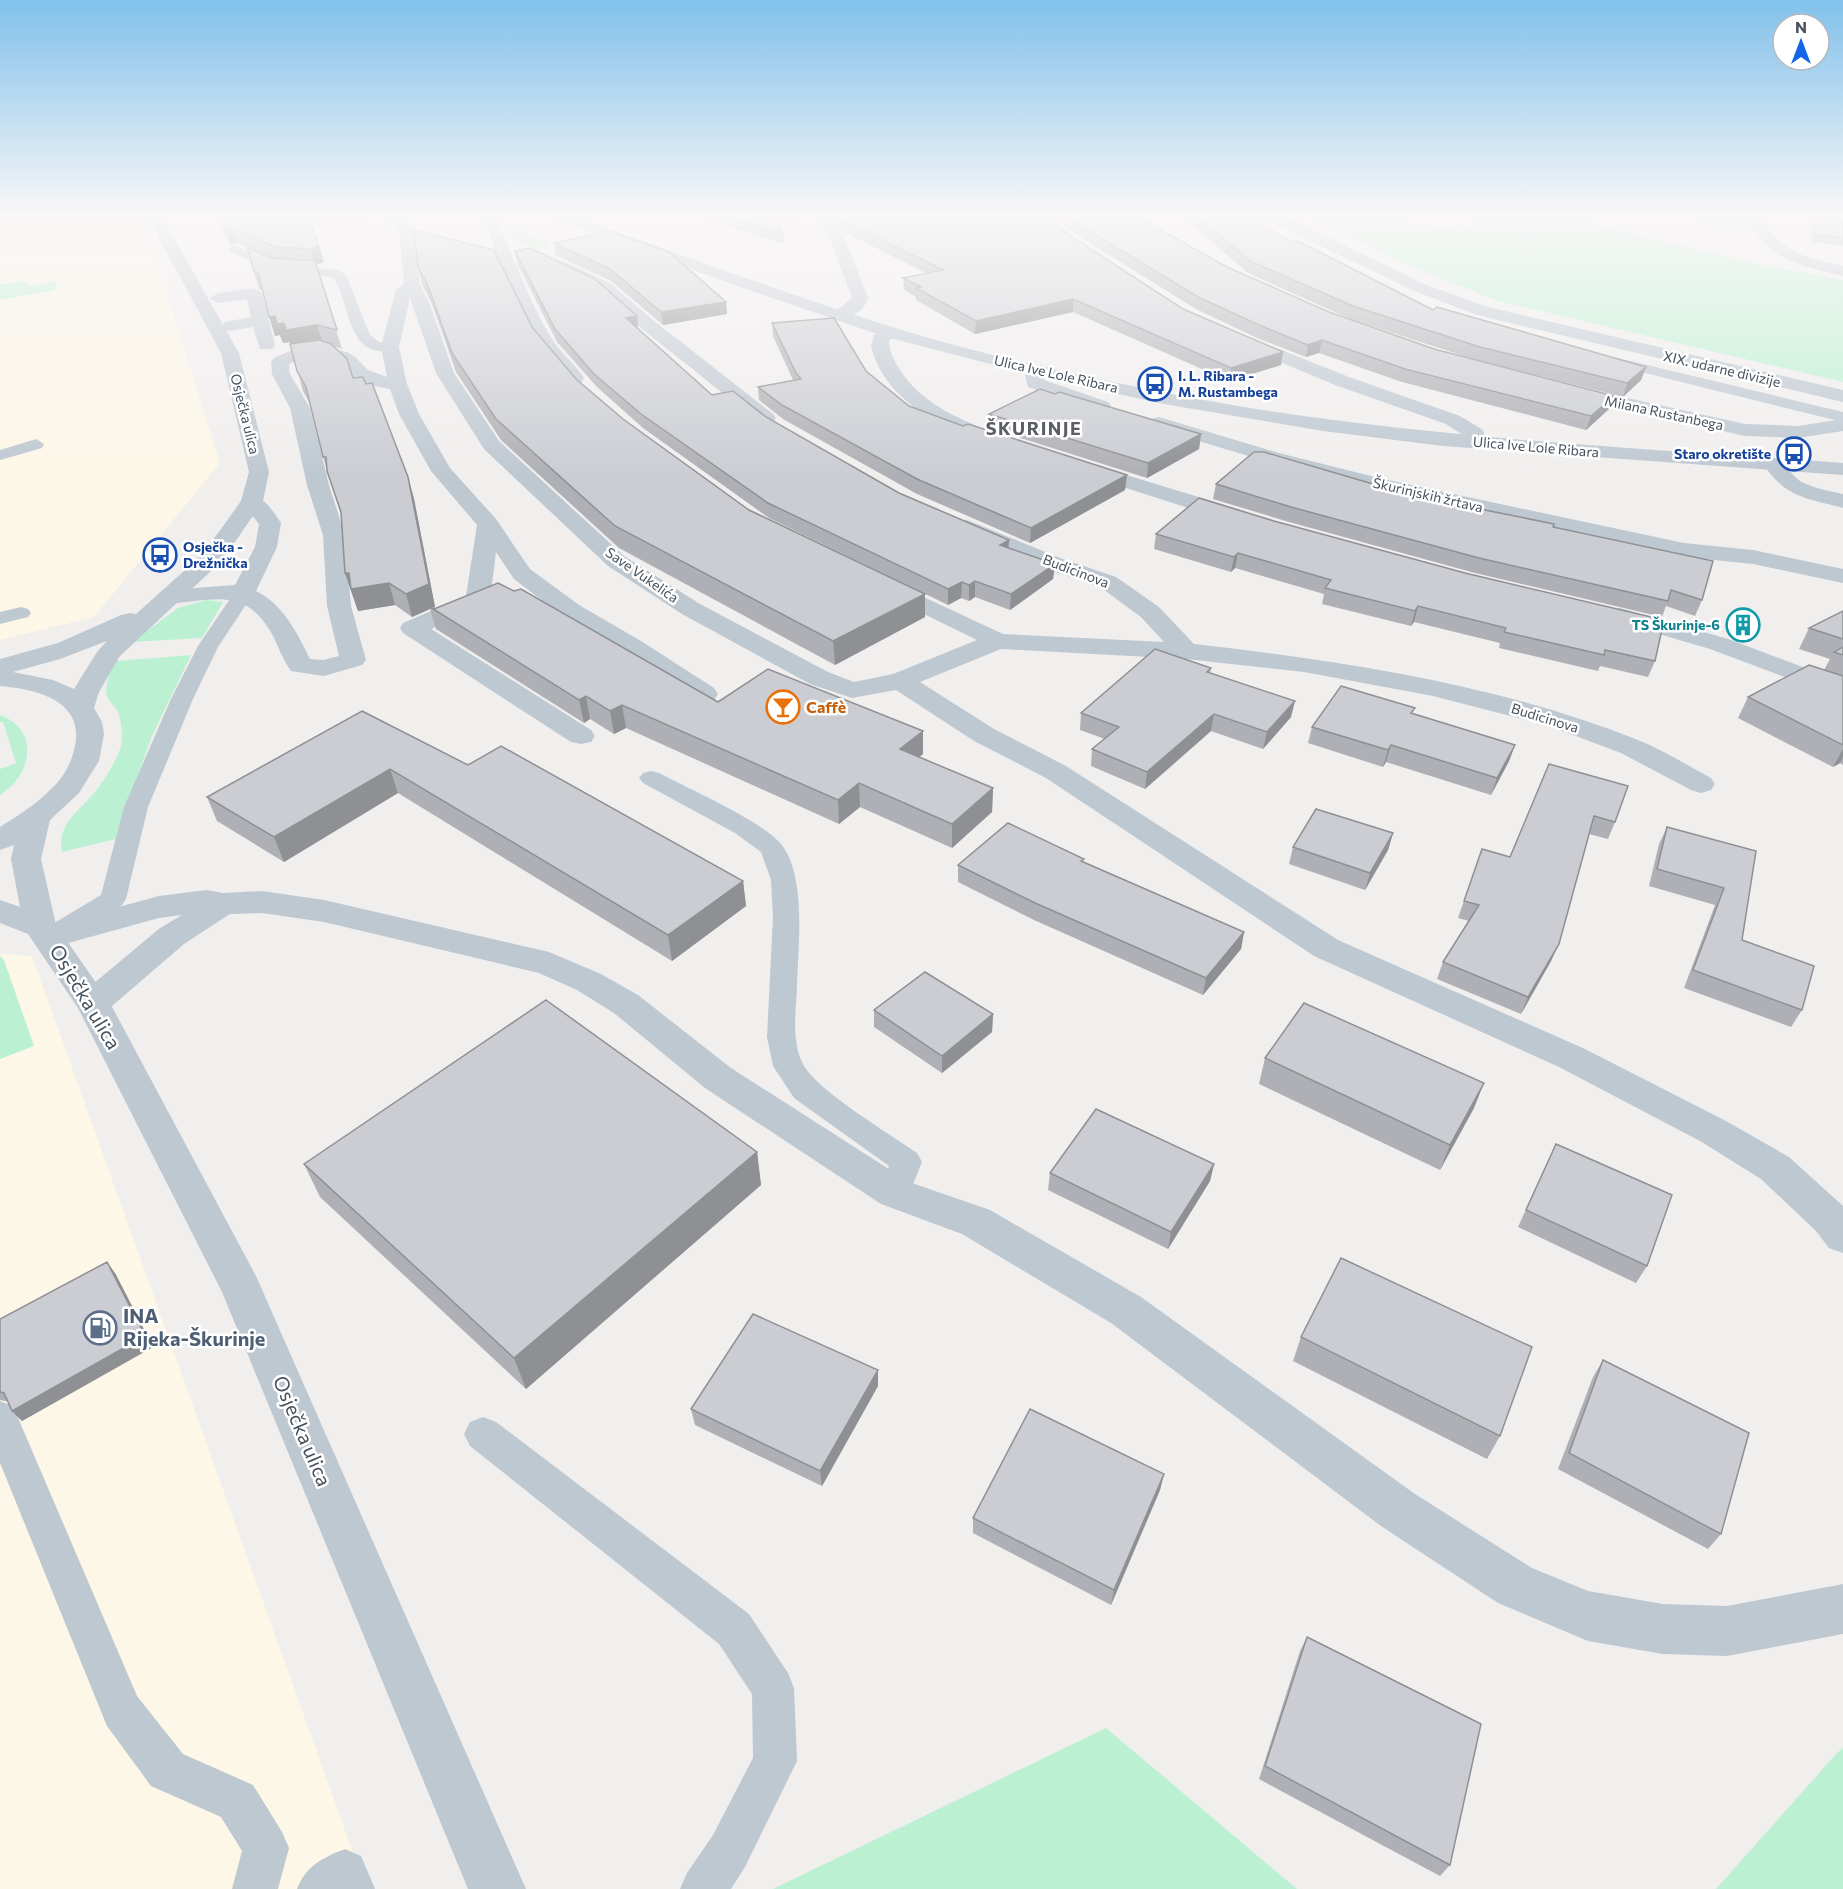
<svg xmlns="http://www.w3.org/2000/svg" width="1843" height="1889" font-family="Commissioner,sans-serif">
<rect width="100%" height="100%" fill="#f1eeee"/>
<g fill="#fdf7e7">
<polygon points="0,212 141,212 220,463 94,617 0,640"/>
<polygon points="0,954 32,956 366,1889 0,1889"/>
</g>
<g fill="#bbf1d2">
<polygon points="1303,212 1328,212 1461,231 1497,212 1545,212 1757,264 1843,280 1843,382 1498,301 1405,264"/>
<polygon points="1679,212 1736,212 1742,231"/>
<path d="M516,230C527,237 540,235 550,244L546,246L547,249L536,252L504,233Z"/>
<polygon points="27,281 28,286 56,281 55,290 0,300 0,284"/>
<polygon points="206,600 223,602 202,638 132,642 178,608"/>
<path d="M191,655L151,738L116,839L62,852C56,822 83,809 98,788C107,776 113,765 119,752C124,741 122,723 118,712C115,706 109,702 107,696C104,685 111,671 115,661Z"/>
<path d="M0,715C31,726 35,758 15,782C11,787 5,791 0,795V769L16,763L3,722H0Z"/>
<polygon points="0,956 4,960 34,1046 0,1059"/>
<polygon points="1106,1728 1297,1889 773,1889"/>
<polygon points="1843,1748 1843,1889 1716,1889 1837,1753"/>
</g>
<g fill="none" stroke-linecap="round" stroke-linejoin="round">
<g fill="#bec8d1" fill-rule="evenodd">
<polygon points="11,212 24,212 33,219 27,223"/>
<path d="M245,212H390L391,213C378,224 274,216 251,216Z"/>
<path d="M235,245L278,265L340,270L347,277L370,335L379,342L395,344L397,347C392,352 387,351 380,351C345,348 350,297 332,277L275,273L231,252L229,249Z"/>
<polygon points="1614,357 1843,412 1843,422 1609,364 1607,361"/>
<polygon points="36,439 44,444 42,448 0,460 0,450"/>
<polygon points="243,588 250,590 253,594 218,647 193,699 148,807 126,899 122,905 62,941 53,944 44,941 40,935 44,929 101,895 124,807 171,699 198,646 236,590"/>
<polygon points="21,607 28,609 31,613 28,617 0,624 0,612"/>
<path d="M651,771L659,773C689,789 762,821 781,844C807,876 798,948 797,987C796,1011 791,1041 803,1064C816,1090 890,1134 917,1153L922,1162L906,1202L895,1206L884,1202L879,1193L889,1166L794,1098L773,1066L767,1037L773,917L771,880L761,852L735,833L643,783L639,778L643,773Z"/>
<polygon points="0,1401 13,1406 137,1696 183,1754 253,1785 282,1832 289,1848 278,1889 232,1889 242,1851 221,1817 151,1786 107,1726 0,1463"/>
<polygon points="483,1417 496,1422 749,1614 788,1673 794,1688 797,1761 745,1867 731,1889 680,1889 687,1873 713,1835 753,1758 752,1694 719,1644 470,1446 464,1434 470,1422"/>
<path d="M345,1849L361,1856L375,1889H297C306,1866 322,1858 345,1849Z"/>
</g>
<g fill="#bec8d1" fill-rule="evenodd">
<path d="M374,212H392L404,217L413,230L420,285L430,305L454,373L499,441L624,556L700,604L828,672L854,682L893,674L977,640L877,591L873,586L877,581L885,579L1003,634L1164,642L1141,617L1100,587L1044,568L959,532L956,527L959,522L967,520L1060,558L1116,577L1159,607L1194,644C1344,661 1497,684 1638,740C1663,750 1687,765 1711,778L1715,784L1711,790L1701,793L1691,790L1621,753L1549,726L1433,696L1304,672L1186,659L1001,649L920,682L994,729L1066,766L1338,940L1585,1049L1726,1121L1789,1157L1843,1206V1253L1829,1248L1816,1231L1761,1179L1700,1141L1559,1067L1314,956L1046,778L974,741L896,690L852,698L810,684L682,614L608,566L484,449L436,373L410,298L399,347L407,384L419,414L450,468L496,519L530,569L579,605L641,641L714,688L718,694L714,700L705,702L696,700L623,651L561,615L514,579L496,552L490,600L487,605L431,629L591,730L595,736L591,742L581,744L571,742L403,633L400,628L403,623L466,596L477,525L431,471L399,414L390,389C379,387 367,385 358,380C352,376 349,371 344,366C329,352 306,356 289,364L290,374L310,408L329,485L345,535L351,606L366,660L362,665L324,676L291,671C283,660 278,646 272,634C245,587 215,600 169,604L160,602L157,597L160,592L169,590L235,585L255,547L259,524L241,501L244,496C262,492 272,510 281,523L277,547L256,591C283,604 298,634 310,659L323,660L339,656L327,606L323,535L307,485L290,408L272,374L271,362L274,358L290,351L323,346L347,352L354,356L368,370L387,377L381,347L396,290L404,283L399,230L394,223Z"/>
<path d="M479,212H493C514,255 528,302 554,342C563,355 576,365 584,378L582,382H568L538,345L503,276L490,235Z"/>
<path d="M808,212H824L829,216L845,239L868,298C865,313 843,322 829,319L827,315L829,311L840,308L852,298L830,239L819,222Z"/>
<polygon points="1260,212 1276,212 1424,284 1488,307 1843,390 1843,402 1477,315 1412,290 1282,227"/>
<path d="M1746,212H1760C1777,252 1803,257 1843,266V276C1797,265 1764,260 1746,212Z"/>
<polygon points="563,261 610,283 653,320 773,414 776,418 773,422 759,422 641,328 598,289 557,269 555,266"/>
<polygon points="254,288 262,293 275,345 272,349 260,349 253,327 231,331 225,330 222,326 225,322 251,317 247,299 218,303 210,298 218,293"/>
<path d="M889,327L895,328L898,332L889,341C889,351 894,359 898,367C921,405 963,421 1003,436L1006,440L1003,444C991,447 979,441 967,436C926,420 882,392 871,346L874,335Z"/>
<polygon points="1241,334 1349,377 1460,416 1483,430 1487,443 1484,447 1470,447 1466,437 1446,424 1335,385 1235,343 1232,339 1235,335"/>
<polygon points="1040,365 1047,367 1049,371 1044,377 1044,380 1108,402 1111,406 1108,410 1101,412 1028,387 1025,375 1033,367"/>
<polygon points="1569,385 1745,424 1798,426 1843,419 1843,431 1798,438 1745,436 1562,395 1560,391 1562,387"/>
<polygon points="1159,417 1279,453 1383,479 1684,543 1753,550 1843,569 1843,583 1753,564 1684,557 1382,491 1265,461 1152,427 1149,423 1152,419"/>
<path d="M1774,459C1786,462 1790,474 1800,481C1813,488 1829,491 1843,494V508C1806,498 1786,498 1764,465L1767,461Z"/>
<polygon points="1083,462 1245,511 1248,516 1245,521 1237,523 1229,521 1076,472 1073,468 1076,464"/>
<polygon points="1620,608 1728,639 1843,682 1843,699 1710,649 1611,620 1608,615 1611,610"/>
<polygon points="206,890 223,893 262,891 324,900 549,952 601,974 638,995 731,1068 909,1182 990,1210 1141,1297 1415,1494 1532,1568 1588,1591 1663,1604 1727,1606 1843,1584 1843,1634 1727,1656 1663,1654 1588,1641 1498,1603 1381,1526 1111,1323 962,1234 881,1204 705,1088 614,1013 577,990 539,973 324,922 262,913 230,914 184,944 105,1012 93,1015 81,1012 76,1003 81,994 160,928 182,915 159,918 50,948 38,945 34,937 38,929 159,896"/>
</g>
<g fill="#bec8d1" fill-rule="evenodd">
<path d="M145,212H159L239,353L269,472L263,501L235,542L210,572L120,656L99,692L94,708L102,722L104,734L99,761L79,793L50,820L41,859L56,925L110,1003L256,1276L526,1889H468L222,1292L78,1008L28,934L0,923V900L20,907L11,859L14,845L0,850V827C21,814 42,800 58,782C68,770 74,755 76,740C80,698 32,689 0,686V659L58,643L121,615L130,613L136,614L194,562L219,532L241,501L249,472L221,353ZM107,641L97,652L74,689L53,680L13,672L60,659Z"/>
<path d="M532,212H562C672,252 781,292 892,327C978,354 1073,374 1161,392C1386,437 1615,446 1843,463V475L1443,446L1323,431L1164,404L1040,377L883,336L743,288L554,219L534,215Z"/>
</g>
</g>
<g fill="#afb0b5">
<polygon points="216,212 306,212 324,262 316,265 342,349 334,346 353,378 366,384 408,477 414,499 435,607 434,607 434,609 718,702 923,731 923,754 919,757 993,788 992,812 952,848 860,807 839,824 626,728 614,734 590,719 584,723 436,629 430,609 412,617 395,605 358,611 345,573 341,514 323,457 310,404 303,391 290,342 283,343 280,335 275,336 263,291 259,289 247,248 236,243 231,245 221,225"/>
<polygon points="396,212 416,212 407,217"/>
<polygon points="689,212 808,212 808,215 778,224 783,233 784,244 719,223"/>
<polygon points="827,212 1039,212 1069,235 1183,309 1283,352 1281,365 1229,381 1073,312 975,334 916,300 916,297 904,290 903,278 926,273 842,231 831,215"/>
<polygon points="1046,212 1131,212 1148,223 1227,267 1329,312 1434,349 1476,360 1350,319 1248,273 1177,212 1240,212 1292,242 1433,310 1646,367 1641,380 1623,397 1481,361 1609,409 1586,430 1402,382 1319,353 1306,357 1257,338 1196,309 1080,237"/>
<polygon points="1815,212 1843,212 1843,246 1811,242"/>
<polygon points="554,243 726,302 727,314 663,325 611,281 555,255"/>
<polygon points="515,251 637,316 638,328 712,395 766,417 899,493 1009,548 1055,564 1053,579 1010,610 975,597 969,601 961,598 948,605 769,518 643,428 597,387 557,342 517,263"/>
<polygon points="418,267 532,327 576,379 623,419 749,510 925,617 835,665 619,548 501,440 456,372 432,304 422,284"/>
<polygon points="772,323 866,371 909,406 963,426 1127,475 1125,490 1030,543 917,494 783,419 759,400 758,387 793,380 773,336"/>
<polygon points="1055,394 1201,434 1199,449 1147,478 989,428 989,414"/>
<polygon points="1216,484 1448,506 1553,527 1702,600 1695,616 1666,606 1662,617 1475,573 1289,522 1213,499"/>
<polygon points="1199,498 1655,661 1648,677 1600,666 1598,671 1499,648 1500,643 1414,622 1411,626 1322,604 1324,594 1235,568 1231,572 1154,549 1156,534"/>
<polygon points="1843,611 1843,765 1840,763 1833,767 1738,718 1748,697 1824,670 1830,659 1799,649 1809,628"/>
<polygon points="1211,668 1210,673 1291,717 1263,749 1211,731 1145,789 1091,766 1092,749 1105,739 1080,730 1081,713"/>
<polygon points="362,711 468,765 743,881 746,906 672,961 398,793 284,862 217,821 207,797"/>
<polygon points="1413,714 1515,745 1509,761 1491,795 1386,762 1383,767 1308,743 1312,727"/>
<polygon points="1549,764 1615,822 1608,839 1589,834 1551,961 1521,1014 1437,979 1443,962 1469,921 1458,918 1482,849 1510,857"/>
<polygon points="1667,827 1756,851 1742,940 1802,1010 1791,1027 1684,988 1715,905 1649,886 1659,844"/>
<polygon points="1393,833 1388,850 1365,890 1289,864 1293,847"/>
<polygon points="1084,862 1244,932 1241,949 1203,995 1034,920 958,882 958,865"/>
<polygon points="874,1010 993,1014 992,1032 942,1073 874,1027"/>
<polygon points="1265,1058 1474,1108 1440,1170 1259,1084"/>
<polygon points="1556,1144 1647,1266 1636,1283 1518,1227"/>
<polygon points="757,1152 761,1185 526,1389 320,1197 304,1164"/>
<polygon points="1214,1164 1210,1181 1168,1249 1048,1190 1050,1173"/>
<polygon points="115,1273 153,1347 22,1421 12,1411 9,1402 0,1400 0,1319"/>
<polygon points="1301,1337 1500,1436 1487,1459 1293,1361"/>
<polygon points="1603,1360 1721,1534 1708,1549 1558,1469 1593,1377"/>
<polygon points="878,1386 822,1486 695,1425 691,1409"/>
<polygon points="1164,1474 1160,1490 1111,1605 973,1533 973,1518"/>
<polygon points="1307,1637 1450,1865 1440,1876 1259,1779 1300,1651"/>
</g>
<g fill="#8e9094">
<polygon points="405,212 416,212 407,217"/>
<polygon points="781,212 808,212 808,215 773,225 772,214"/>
<polygon points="231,227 236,243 231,245 226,229"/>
<polygon points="319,246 324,262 315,265 311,249"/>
<polygon points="1073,299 1073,312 975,334 976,321"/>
<polygon points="726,302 727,314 663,325 661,312"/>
<polygon points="275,316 284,323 317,325 323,344 291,349 290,342 283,343 280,335 275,336 269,317"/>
<polygon points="637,316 638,329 626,318"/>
<polygon points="1322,340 1319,353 1306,357 1308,345"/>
<polygon points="1283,352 1281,365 1229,381 1231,368"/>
<polygon points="1646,367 1641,380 1623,397 1627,383"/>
<polygon points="1614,396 1609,409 1586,430 1591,416"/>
<polygon points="1201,434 1199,449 1147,478 1148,463"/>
<polygon points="1127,475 1125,490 1030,543 1031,528"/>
<polygon points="408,477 414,499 435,607 430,607 430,609 412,617 406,594"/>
<polygon points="1009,540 1008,555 1000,545"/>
<polygon points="1238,553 1235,568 1231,572 1234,557"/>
<polygon points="1055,564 1053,579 1010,610 1011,594"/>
<polygon points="345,573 349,573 389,583 395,605 358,611"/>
<polygon points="975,581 975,597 969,601 969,585"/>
<polygon points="962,582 961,598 948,605 948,589"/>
<polygon points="925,594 925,617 835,665 833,641"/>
<polygon points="1418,606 1414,622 1411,626 1415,611"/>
<polygon points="586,696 590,719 584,723 579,700"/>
<polygon points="1295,701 1291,717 1263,749 1267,732"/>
<polygon points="622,705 626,728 614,734 610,711"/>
<polygon points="1214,714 1211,731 1145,789 1147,772"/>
<polygon points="923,731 923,754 901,773 900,749"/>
<polygon points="1391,745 1386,762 1383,767 1388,750"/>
<polygon points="1515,745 1509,761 1491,795 1497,778"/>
<polygon points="1843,749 1843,757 1840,763 1833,767"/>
<polygon points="390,769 398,793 284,862 274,837"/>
<polygon points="859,783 860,807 839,824 838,800"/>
<polygon points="993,788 992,812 952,848 952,824"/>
<polygon points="1393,833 1388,850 1365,890 1370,873"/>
<polygon points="743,881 746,906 672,961 668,935"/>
<polygon points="1244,932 1241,949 1203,995 1206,978"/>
<polygon points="1559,944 1551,961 1521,1014 1528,997"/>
<polygon points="993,1014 992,1032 942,1073 942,1056"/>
<polygon points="1484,1083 1474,1108 1440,1170 1450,1145"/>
<polygon points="757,1152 761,1185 526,1389 514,1358"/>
<polygon points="1214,1164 1210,1181 1168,1249 1171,1232"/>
<polygon points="107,1262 115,1273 153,1347 22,1421 12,1411"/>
<polygon points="878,1370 878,1386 822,1486 820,1471"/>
<polygon points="1164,1474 1160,1490 1111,1605 1114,1590"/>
</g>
<g fill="#cbcdd3" stroke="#8e9094" stroke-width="1.5">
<polygon points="217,212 306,212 319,246 311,249 274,247 231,227 226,229"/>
<polygon points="717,212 781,212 772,214 783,233"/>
<polygon points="836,212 1039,212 1069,235 1183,309 1283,352 1231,368 1073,299 976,321 916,288 921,287 903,278 943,270 842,220"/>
<polygon points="1062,212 1131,212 1148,223 1227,267 1329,312 1434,349 1614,396 1591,416 1405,369 1322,340 1308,345 1259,325 1198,297 1081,226"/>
<polygon points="1191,212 1240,212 1292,242 1297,241 1312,248 1433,310 1437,307 1646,367 1627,383 1480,347 1353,306 1250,261"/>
<polygon points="1817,212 1843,212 1843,238 1814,234"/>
<polygon points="414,230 494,250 532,327 576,379 623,419 749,510 925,594 833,641 615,526 496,419 452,353 428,286 418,267"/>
<polygon points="609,231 669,252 726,302 661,312 610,269 554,243"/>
<polygon points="247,247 270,258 315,261 337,330 317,325 286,330 284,323 277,324 275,316 269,317 259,275 254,271"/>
<polygon points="530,248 595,279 637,316 626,318 712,395 733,391 766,417 899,493 1009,540 1000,545 1055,564 1011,594 975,581 969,585 962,582 948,589 768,503 641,414 594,374 555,329 515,251"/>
<polygon points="834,318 866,371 909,406 963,426 968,424 1127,475 1031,528 917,479 782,405 758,387 801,379 796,373 772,323"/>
<polygon points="319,340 331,344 347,359 353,378 363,377 366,384 372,383 408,477 429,584 406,594 389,583 351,589 349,573 345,573 341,512 327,471 326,457 323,457 306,387 297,371 290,344"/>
<polygon points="1040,389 1055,394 1059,392 1201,434 1148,463 989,414"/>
<polygon points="1254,452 1264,452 1448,506 1449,503 1510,515 1554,524 1553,527 1713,561 1702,600 1671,590 1668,601 1479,558 1291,507 1216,484"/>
<polygon points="1199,498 1274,521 1465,573 1664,620 1655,661 1605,650 1604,655 1504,632 1506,628 1418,606 1415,611 1325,588 1331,580 1238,553 1234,557 1156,534"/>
<polygon points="498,583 514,591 521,589 718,702 768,669 923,731 900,749 993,788 952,824 859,783 838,800 622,705 610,711 586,696 579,700 430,607 433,606 434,609"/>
<polygon points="1843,611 1843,639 1809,628"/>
<polygon points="1843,647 1843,655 1834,652"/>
<polygon points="1155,649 1211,668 1207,672 1295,701 1267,732 1214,714 1147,772 1092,749 1119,727 1081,713"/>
<polygon points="1809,665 1843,676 1843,745 1748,697"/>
<polygon points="1341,686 1415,708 1411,713 1515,745 1497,778 1391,745 1388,750 1312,727"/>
<polygon points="362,711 468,765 501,746 743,881 668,935 390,769 274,837 207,797"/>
<polygon points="1549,764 1628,786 1615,822 1594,816 1559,944 1528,997 1443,962 1479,905 1464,901 1482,849 1510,857"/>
<polygon points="1316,809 1393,833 1370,873 1293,847"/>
<polygon points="1008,823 1084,859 1081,861 1244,932 1206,978 1035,903 958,865"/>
<polygon points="1667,827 1756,851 1742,940 1814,966 1802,1010 1693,970 1724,888 1657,869"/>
<polygon points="925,972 993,1014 942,1056 874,1010"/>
<polygon points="546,1000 757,1152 514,1358 304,1164"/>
<polygon points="1304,1003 1484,1083 1450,1145 1265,1058"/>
<polygon points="1096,1109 1214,1164 1171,1232 1050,1173"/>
<polygon points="1556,1144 1672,1195 1647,1266 1526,1210"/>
<polygon points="1341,1258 1532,1347 1500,1436 1301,1337"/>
<polygon points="107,1262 145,1336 12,1411 4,1393 0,1392 0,1319"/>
<polygon points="753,1314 878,1370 820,1471 691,1409"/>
<polygon points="1603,1360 1749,1433 1721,1534 1569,1453"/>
<polygon points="1030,1409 1164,1474 1114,1590 973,1518"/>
<polygon points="1307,1637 1481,1724 1450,1865 1265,1766"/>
</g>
<linearGradient id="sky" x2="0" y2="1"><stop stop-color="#81c1eb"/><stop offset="0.45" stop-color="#f9f7f7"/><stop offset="1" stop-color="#f9f7f7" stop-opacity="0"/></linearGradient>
<rect width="1843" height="476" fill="url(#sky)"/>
<defs>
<g id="bus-ring" transform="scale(1.725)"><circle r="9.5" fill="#fff" stroke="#1a4fb4" stroke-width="1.5"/><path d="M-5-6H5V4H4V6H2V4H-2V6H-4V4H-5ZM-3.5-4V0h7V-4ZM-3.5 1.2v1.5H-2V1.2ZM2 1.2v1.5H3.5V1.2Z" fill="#1a4fb4"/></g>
<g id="building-ring" transform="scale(1.725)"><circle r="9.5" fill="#fff" stroke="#0f9aa8" stroke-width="1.5"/><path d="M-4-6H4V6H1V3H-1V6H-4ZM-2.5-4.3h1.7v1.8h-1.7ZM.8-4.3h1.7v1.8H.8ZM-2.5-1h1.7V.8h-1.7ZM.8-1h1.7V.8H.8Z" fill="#0f9aa8"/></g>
<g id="bar-ring" transform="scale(1.725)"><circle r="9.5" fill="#fff" stroke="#e8710a" stroke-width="1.5"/><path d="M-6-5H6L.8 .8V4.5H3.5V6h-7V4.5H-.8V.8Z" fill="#e8710a"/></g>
<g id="fuel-ring" transform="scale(1.725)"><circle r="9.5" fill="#fff" stroke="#5c6f8a" stroke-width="1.5"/><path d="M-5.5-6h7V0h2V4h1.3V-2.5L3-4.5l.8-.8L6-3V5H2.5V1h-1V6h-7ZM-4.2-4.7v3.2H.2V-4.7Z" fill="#5c6f8a"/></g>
</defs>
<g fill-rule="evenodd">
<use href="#bus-ring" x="1155" y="384"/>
<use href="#bus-ring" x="1794" y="454"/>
<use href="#bus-ring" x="160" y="555"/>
<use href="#building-ring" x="1743" y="625"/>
<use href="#bar-ring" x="783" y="707"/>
<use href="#fuel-ring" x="100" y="1328"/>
</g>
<g text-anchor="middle" stroke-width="5" stroke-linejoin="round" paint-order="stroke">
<g font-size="14" fill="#46515d" stroke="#fff">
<text transform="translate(1722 369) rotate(13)" y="5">XIX. udarne divizije</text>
<text transform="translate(1056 374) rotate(13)" y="5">Ulica Ive Lole Ribara</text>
<text transform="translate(1664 413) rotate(12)" y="5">Milana Rustanbega</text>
<text transform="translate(245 414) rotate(76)" y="5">Osječka ulica</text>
<text transform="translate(1536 447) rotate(5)" y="5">Ulica Ive Lole Ribara</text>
<text transform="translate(1428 495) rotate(13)" y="5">Škurinjskih žrtava</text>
<text transform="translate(1076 571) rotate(21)" y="5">Budicinova</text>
<text transform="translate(642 575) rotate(35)" y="5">Save Vukelića</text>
<text transform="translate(1545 718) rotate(17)" y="5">Budicinova</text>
</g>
<g font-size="14" font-weight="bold" fill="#164399" stroke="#fff" text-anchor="start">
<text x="1178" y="381">I. L. Ribara -<tspan x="1178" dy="16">M. Rustambega</tspan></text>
<text x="1771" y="459" text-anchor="end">Staro okretište</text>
<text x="183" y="552">Osječka -<tspan x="183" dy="16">Drežnička</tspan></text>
</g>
<g font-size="14" font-weight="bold" fill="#0d838f" stroke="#fff" text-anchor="end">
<text x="1720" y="630">TS Škurinje-6</text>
</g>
<g font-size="16" font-weight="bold" fill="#c56008" stroke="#fff" text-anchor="start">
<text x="806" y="713">Caffè</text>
</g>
<g font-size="18" font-weight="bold" letter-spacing="1.5" fill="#5b5e64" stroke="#fff">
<text x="1034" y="435">ŠKURINJE</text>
</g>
<g font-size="20" fill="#46515d" stroke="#fff">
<text transform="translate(85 997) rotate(59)" y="7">Osječka ulica</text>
<text transform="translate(302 1431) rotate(67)" y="7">Osječka ulica</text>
</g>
<g font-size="20" font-weight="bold" fill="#4e5e75" stroke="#fff" text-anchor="start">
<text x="123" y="1323">INA<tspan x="123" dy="23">Rijeka-Škurinje</tspan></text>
</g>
</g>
<g transform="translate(1801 42)"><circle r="28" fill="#ffffff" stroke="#b5b9be" stroke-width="1.5"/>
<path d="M0-4.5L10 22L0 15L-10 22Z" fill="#1265e7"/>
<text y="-9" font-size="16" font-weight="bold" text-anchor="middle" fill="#46515d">N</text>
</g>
</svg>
